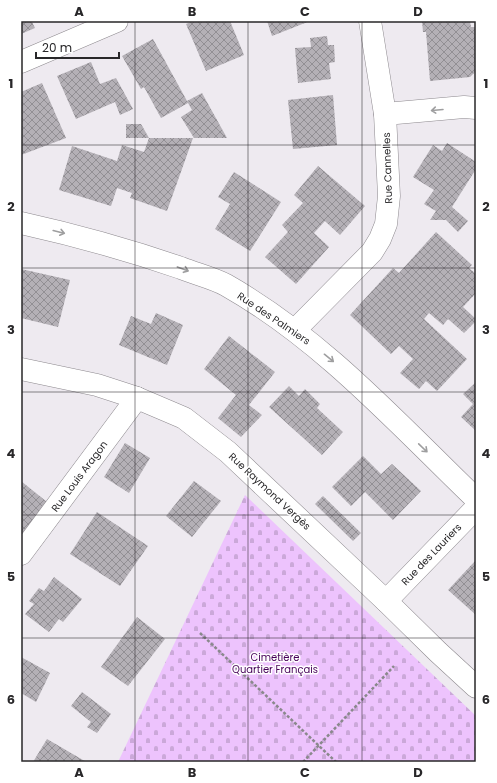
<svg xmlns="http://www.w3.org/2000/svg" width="497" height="783" font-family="Poppins,sans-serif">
<defs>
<pattern id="cemetery-stones" width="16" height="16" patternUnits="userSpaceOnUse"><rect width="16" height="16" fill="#edc3fd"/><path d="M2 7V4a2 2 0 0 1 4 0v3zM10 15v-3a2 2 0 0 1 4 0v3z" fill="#cba8d9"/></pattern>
<pattern id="building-cross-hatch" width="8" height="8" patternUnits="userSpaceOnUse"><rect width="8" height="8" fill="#b4b0b6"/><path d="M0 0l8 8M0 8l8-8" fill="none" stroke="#928f94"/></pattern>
</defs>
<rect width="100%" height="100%" fill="#eeeaf0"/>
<polygon fill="url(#cemetery-stones)" points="245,495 476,716 476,762 118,762"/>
<g fill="url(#building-cross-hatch)">
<polygon points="21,21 35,21 32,22 35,28 21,34"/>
<polygon points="193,21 230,21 244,55 206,71 186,24"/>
<polygon points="267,21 310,21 272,36"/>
<polygon points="422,21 470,21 471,27 476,27 476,71 470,77 430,81 426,32 423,32"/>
<polygon points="327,36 328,45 334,45 335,62 329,63 331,79 298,83 295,48 311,47 310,38"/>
<polygon points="153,39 187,101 202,93 227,138 194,138 181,117 192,110 188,103 161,118 144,87 141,89 122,56"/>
<polygon points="91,62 100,84 116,78 133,109 120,115 115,102 76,119 57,76"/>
<polygon points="42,83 66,138 21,155 21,92"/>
<polygon points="333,95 337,145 293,149 288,100"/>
<polygon points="126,124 141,124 149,138 126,138"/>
<polygon points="149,138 193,138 167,211 130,198 132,193 117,188 111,206 59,190 72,146 117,161 122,145 144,152"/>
<polygon points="447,143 476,162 476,169 452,207 468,221 458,232 446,220 430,220 436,211 424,204 434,190 413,177 433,145 442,151"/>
<polygon points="318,166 365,206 340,235 325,221 314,233 329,247 296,284 265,257 288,232 282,225 303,203 294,195"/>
<polygon points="234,172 281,202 250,251 215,229 230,204 218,197"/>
<polygon points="436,232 472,265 469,268 476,274 476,293 463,307 476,319 476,321 464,333 448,319 443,325 429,313 424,319 467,359 437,391 426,381 419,389 400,373 413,359 399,346 391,354 350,315 393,268 399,273"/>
<polygon points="21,269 70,280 58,327 21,318"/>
<polygon points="156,313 183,325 167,365 119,345 131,316 151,324"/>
<polygon points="229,336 275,372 249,405 262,415 241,437 218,418 236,395 204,369"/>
<polygon points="476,382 476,431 461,417 473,404 463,394"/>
<polygon points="289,386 299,396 305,389 320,404 317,408 343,432 322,455 269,407"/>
<polygon points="125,443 150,458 129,493 104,477"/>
<polygon points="363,456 381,474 392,464 421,491 393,520 365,492 351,506 332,487"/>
<polygon points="21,481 47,502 21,536"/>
<polygon points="194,481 221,501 192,537 166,516"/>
<polygon points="323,496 361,533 353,541 315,504"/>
<polygon points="97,512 148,546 120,586 70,554"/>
<polygon points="476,560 476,615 448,590"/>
<polygon points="54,577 82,599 63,622 59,619 49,632 25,614 34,604 29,601 39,588 44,591"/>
<polygon points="137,617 165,639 128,686 101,667"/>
<polygon points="21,657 50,673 36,702 21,693"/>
<polygon points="82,692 111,714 97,733 87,727 91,722 71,706"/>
<polygon points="47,739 83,760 87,762 33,762"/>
</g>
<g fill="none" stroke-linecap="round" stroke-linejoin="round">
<g stroke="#8d898e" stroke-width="23">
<g id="minor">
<polyline points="21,62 117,21"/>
<polyline points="385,114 464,107 476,108"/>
<path d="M21,223C75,235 129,250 181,268C196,274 213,278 226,285C323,340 397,423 476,499"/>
<polyline points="295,330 372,252 380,239 386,224 389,196 385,114 370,21"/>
<polyline points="21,554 137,398"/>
<polyline points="386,601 476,508"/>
</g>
</g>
<g stroke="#8d898e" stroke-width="23">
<polyline id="major" points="21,369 97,385 137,398 184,418 228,452 386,601 438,652 476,687"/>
</g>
<g stroke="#8a888c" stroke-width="2.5" stroke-dasharray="3 2" stroke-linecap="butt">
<polyline points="200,633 336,762"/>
<polyline points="303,762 394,666"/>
</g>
<use href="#minor" stroke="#fff" stroke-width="22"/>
<use href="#major" stroke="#fff" stroke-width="22"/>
</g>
<defs><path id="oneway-shaft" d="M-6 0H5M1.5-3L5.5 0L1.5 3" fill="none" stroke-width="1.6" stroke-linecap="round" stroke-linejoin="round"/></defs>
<g stroke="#9e9e9f">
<use href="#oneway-shaft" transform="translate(437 110) rotate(175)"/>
<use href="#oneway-shaft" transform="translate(59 232) rotate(14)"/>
<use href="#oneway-shaft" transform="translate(183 269) rotate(20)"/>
<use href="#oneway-shaft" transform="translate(329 358) rotate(39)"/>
<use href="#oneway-shaft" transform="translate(423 448) rotate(44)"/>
</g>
<path fill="none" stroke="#282729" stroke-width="1" stroke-opacity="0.55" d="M135,21V762M248,21V762M362,21V762M21,145H476M21,268H476M21,392H476M21,515H476M21,638H476"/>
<g text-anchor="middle" stroke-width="3" stroke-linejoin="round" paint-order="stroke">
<g font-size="10" fill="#282729" stroke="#fff">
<text transform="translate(387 168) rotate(-92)" y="4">Rue Cannelles</text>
<text transform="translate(274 318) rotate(34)" y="4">Rue des Palmiers</text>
<text transform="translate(79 476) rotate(-53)" y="4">Rue Louis Aragon</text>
<text transform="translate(270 491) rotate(43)" y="4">Rue Raymond Vergès</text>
<text transform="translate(431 554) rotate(-46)" y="4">Rue des Lauriers</text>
</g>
<g font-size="10" fill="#460059" stroke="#fff">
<text x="275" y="661">Cimetière<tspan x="275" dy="12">Quartier Français</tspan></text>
</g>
</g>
<rect width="497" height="783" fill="none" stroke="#ffffff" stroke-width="44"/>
<path d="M36 52v6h83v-6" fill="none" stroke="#282729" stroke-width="2"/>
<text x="42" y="52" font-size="12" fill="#282729" stroke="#ffffff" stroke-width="3" paint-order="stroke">20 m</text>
<rect x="22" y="22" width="453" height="739" fill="none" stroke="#282729" stroke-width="1.5"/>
<g font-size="13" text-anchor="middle" font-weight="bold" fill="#282729">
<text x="79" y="16">A</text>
<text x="192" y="16">B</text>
<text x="305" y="16">C</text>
<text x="418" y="16">D</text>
<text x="11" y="88">1</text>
<text x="486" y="88">1</text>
<text x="11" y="211">2</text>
<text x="486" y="211">2</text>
<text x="11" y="334">3</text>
<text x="486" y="334">3</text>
<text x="11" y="458">4</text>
<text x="486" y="458">4</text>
<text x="11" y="581">5</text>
<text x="486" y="581">5</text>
<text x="11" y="704">6</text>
<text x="486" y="704">6</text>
<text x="79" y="777">A</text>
<text x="192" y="777">B</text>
<text x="305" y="777">C</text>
<text x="418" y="777">D</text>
</g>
</svg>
